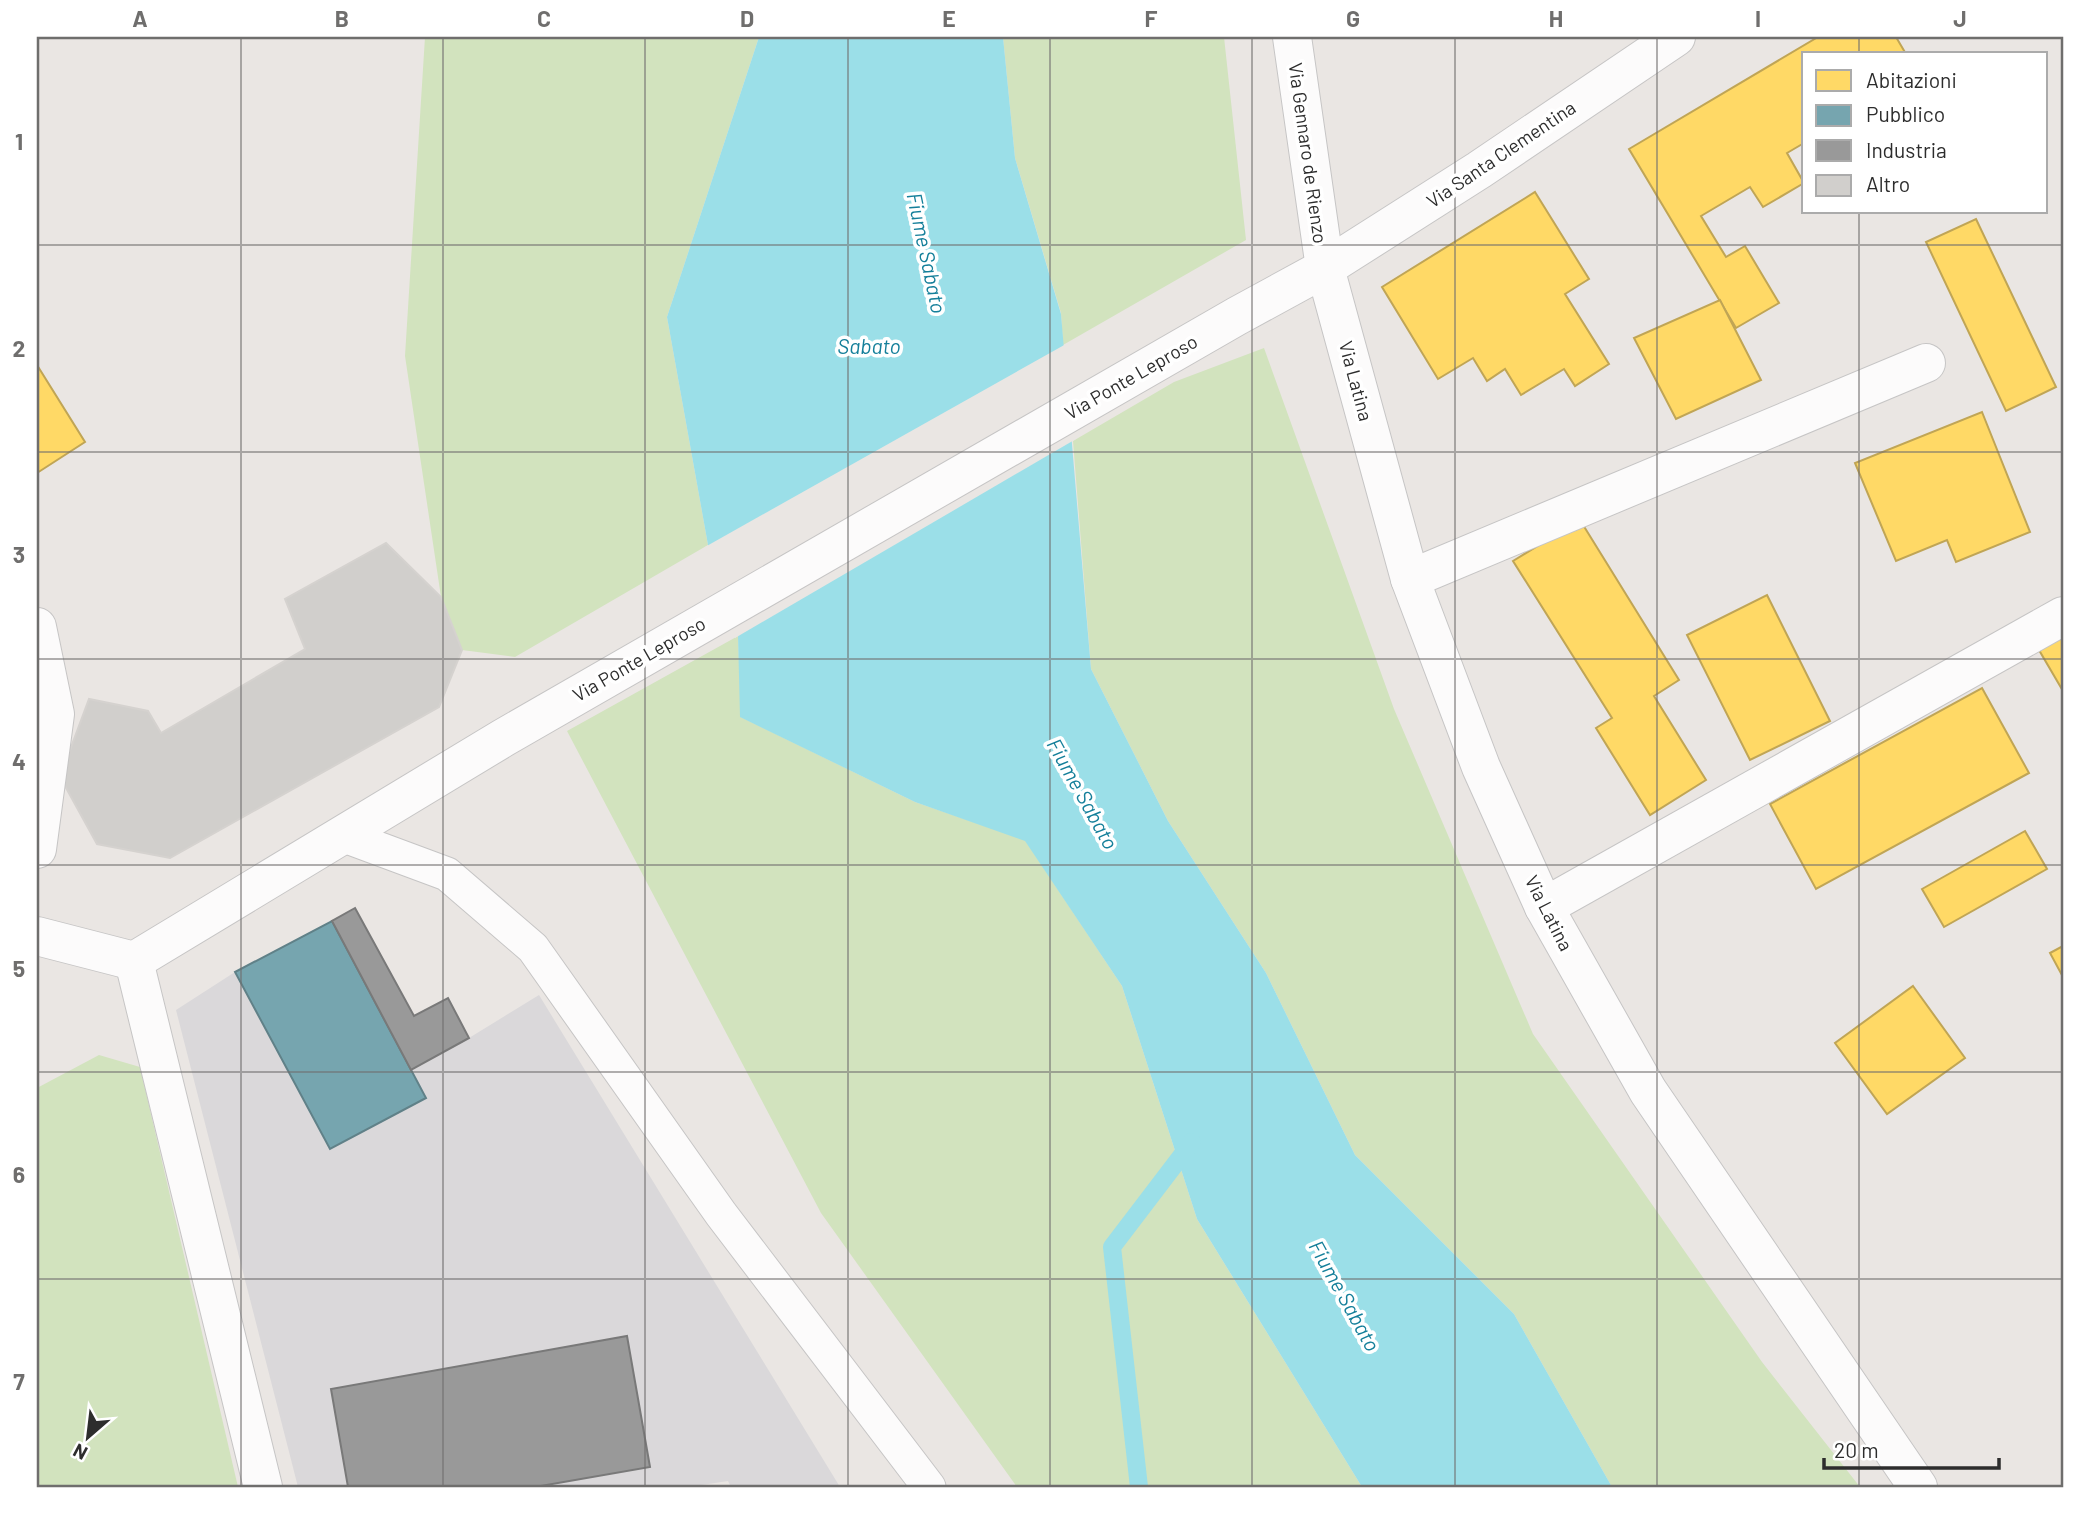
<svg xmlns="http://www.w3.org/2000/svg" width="2100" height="1524" font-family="Barlow,sans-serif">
<rect width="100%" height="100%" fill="#eae6e3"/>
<polygon fill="#dad8da" points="235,972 330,1149 426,1098 411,1070 469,1038 539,995 840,1487 731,1487 728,1481 688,1487 298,1487 176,1010"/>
<g fill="#d2e3be">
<polygon points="425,37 759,37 667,317 708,545 515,657 462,650 441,597 405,356"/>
<polygon points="1003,37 1224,37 1246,240 1063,345 1061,313 1015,158"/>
<polygon points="1264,348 1394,709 1533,1034 1762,1362 1860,1487 1612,1487 1514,1314 1355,1155 1266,973 1168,821 1091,669 1073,441 1174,382"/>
<polygon points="738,636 741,717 915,802 1025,840 1122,986 1197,1219 1362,1487 1017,1487 821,1213 567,731"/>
<polygon points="99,1055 140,1067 238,1487 37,1487 37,1088"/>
</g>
<polygon fill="#9bdfe8" points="759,37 1003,37 1015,158 1061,314 1091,669 1168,821 1266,973 1355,1155 1514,1314 1612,1487 1362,1487 1197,1219 1122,986 1025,841 915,802 740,717 738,636 708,545 667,317"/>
<polygon fill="#eae6e3" points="1066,344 1076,439 735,638 705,547"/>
<g fill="#ffd966" stroke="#c0a555" stroke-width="2">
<polygon points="1818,37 1896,37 1906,54 1804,54 1804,143 1787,153 1804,183 1763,207 1750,187 1701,216 1726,257 1745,246 1779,303 1736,328 1629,149"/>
<polygon points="1535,192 1589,279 1565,294 1609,364 1575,386 1564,369 1521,395 1505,369 1487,381 1473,358 1438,379 1382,287"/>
<polygon points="1976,219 2056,387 2006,411 1926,242"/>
<polygon points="1720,300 1761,380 1676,419 1634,338"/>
<polygon points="37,365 85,442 37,473"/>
<polygon points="1982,412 2030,532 1956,562 1947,540 1896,561 1855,463"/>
<polygon points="1580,520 1679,680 1654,696 1706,780 1650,815 1596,728 1612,718 1513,561"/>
<polygon points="1767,595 1830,721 1750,760 1687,635"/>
<polygon points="2063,636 2063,691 2039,650"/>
<polygon points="1982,688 2029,773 1816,889 1770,804"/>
<polygon points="2025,831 2047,869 1944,927 1922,889"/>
<polygon points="2063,946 2063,977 2050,953"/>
<polygon points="1913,986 1965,1058 1887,1114 1835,1043"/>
</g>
<polygon fill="#76a5af" stroke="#608188" stroke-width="2" points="332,921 426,1098 330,1149 235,972"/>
<g fill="#999" stroke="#797979" stroke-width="2">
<polygon points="355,908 414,1016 448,998 469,1038 411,1070 332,921"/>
<polygon points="627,1336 650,1467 535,1487 348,1487 331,1389"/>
</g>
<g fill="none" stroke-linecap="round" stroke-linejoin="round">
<polyline stroke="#9bdfe8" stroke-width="18" points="1139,1487 1112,1247 1192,1142"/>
</g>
<polygon fill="#d1cfcc" stroke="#d5d2cf" stroke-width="2" points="386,543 441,597 462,650 439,707 170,858 97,844 60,777 89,699 148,711 161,733 305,649 285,599"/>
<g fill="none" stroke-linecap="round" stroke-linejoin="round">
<g stroke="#c6c5c5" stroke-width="35">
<polyline id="lane" points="342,835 447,874 533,948 721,1214 929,1487"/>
</g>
<g stroke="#c6c5c5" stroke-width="40">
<g id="street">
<polyline points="1410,579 1926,363"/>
<polyline points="37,627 55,714 37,849"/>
<polyline points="1544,907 2063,616"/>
<polyline points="37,936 134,961 503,738 1237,316 1325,268 1479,170 1676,37"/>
<polyline points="134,961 263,1487"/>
</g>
</g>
<g stroke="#c6c5c5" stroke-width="40">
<polyline id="secondary" points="1292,37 1325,268 1410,579 1481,767 1544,907 1648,1091 1918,1487"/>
</g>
<use href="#lane" stroke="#fcfbfb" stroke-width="33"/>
<use href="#street" stroke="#fcfbfb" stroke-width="38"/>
<use href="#secondary" stroke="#fcfbfb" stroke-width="38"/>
</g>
<path fill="none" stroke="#6f6e6d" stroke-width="2" stroke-opacity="0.55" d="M241,37V1487M443,37V1487M645,37V1487M848,37V1487M1050,37V1487M1252,37V1487M1455,37V1487M1657,37V1487M1859,37V54M1859,212V1487M37,245H2063M37,452H2063M37,659H2063M37,865H2063M37,1072H2063M37,1279H2063"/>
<g text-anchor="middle" stroke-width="7" stroke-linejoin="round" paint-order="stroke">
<g font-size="19" fill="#2d2d2d" stroke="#fff">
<text transform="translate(1308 153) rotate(82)" y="7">Via Gennaro de Rienzo</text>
<text transform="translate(1501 154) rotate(-34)" y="7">Via Santa Clementina</text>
<text transform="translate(1131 377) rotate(-30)" y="7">Via Ponte Leproso</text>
<text transform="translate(1356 381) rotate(75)" y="7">Via Latina</text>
<text transform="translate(639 659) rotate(-30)" y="7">Via Ponte Leproso</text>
<text transform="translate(1549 913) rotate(63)" y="7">Via Latina</text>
</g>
<g font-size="21" font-style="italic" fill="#147f9a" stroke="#fff">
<text transform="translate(926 253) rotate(78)" y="7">Fiume Sabato</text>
<text x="869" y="354">Sabato</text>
<text transform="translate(1082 794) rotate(61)" y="7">Fiume Sabato</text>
<text transform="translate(1344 1296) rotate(61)" y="7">Fiume Sabato</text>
</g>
</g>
<rect width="2100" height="1524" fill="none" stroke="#ffffff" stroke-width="77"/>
<rect x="1802" y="52" width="245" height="161" fill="#ffffff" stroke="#ababab" stroke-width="2"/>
<rect x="1816" y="70" width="35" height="21" fill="#ffd966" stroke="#ababab" stroke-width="2"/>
<text x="1866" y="88" font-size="21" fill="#2d2d2d">Abitazioni</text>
<rect x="1816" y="105" width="35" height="21" fill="#76a5af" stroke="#ababab" stroke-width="2"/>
<text x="1866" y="122" font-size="21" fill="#2d2d2d">Pubblico</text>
<rect x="1816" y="140" width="35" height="21" fill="#999999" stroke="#ababab" stroke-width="2"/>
<text x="1866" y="158" font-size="21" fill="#2d2d2d">Industria</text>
<rect x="1816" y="175" width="35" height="21" fill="#d1cfcc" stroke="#ababab" stroke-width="2"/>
<text x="1866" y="192" font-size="21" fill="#2d2d2d">Altro</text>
<g transform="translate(88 1437) rotate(208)" stroke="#ffffff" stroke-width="5" paint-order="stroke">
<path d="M0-5L12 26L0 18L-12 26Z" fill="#2d2d2d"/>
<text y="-10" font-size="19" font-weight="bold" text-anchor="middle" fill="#2d2d2d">N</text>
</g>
<path d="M1824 1458v10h175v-10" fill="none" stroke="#2d2d2d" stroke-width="3.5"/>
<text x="1834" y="1458" font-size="21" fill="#2d2d2d" stroke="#ffffff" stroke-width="5" paint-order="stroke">20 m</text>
<rect x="38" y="38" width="2024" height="1448" fill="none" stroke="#6f6e6d" stroke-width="2.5"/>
<g font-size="23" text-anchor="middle" font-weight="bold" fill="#6f6e6d">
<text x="140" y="27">A</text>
<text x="342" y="27">B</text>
<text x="544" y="27">C</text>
<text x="747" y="27">D</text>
<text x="949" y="27">E</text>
<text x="1151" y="27">F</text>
<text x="1353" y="27">G</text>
<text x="1556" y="27">H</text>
<text x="1758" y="27">I</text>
<text x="1960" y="27">J</text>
<text x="19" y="150">1</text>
<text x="19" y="357">2</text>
<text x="19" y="563">3</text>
<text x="19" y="770">4</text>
<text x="19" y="977">5</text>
<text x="19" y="1183">6</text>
<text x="19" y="1390">7</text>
</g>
</svg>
